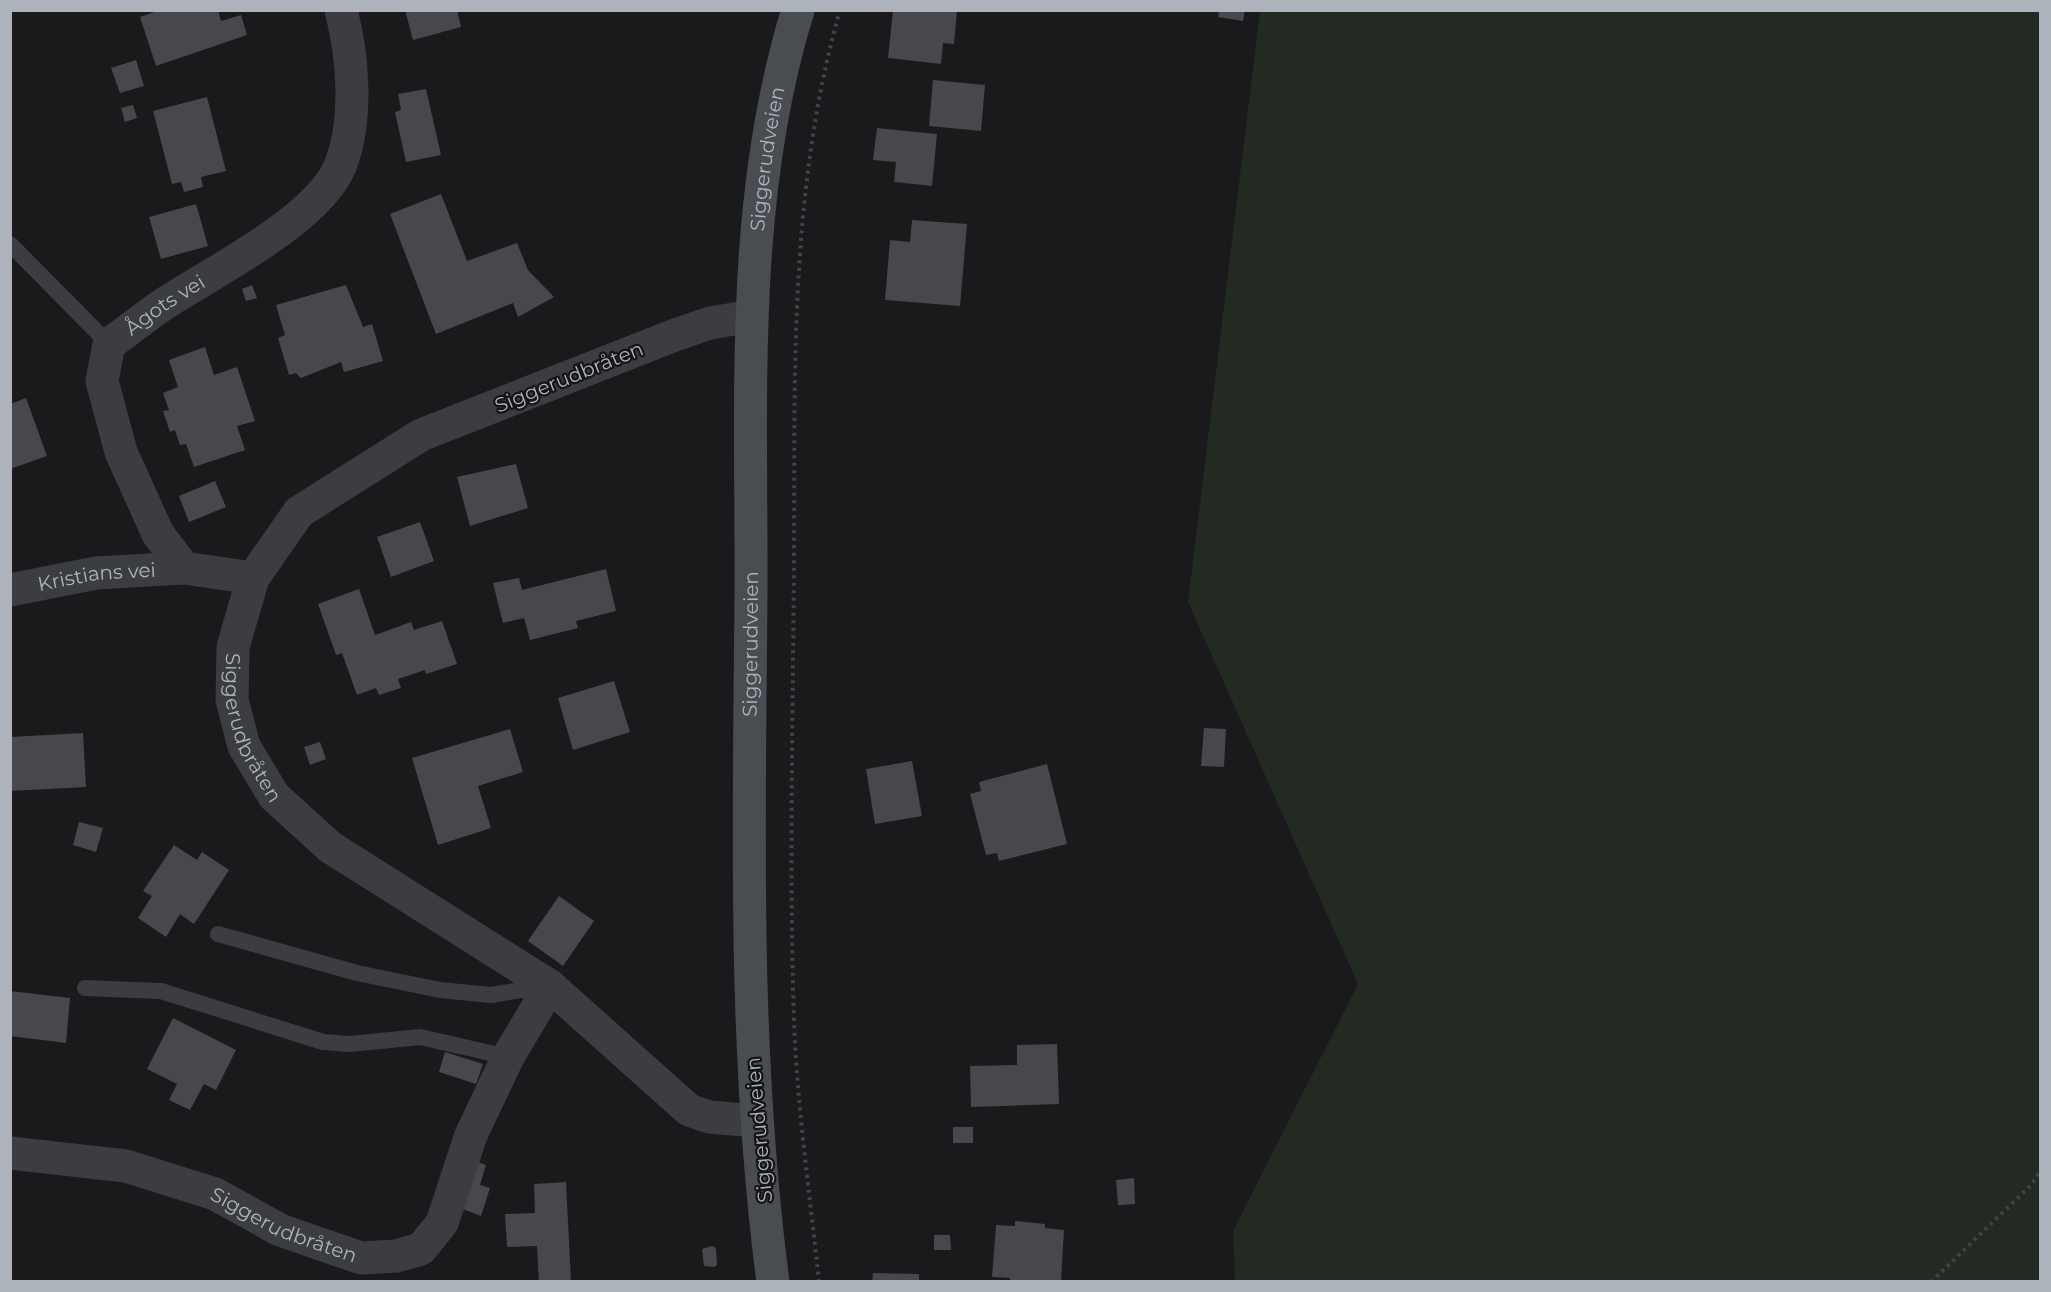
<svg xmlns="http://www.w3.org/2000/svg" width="2051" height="1292" font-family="Montserrat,sans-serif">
<rect width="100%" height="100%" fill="#1a1a1c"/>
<polygon fill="#222a22" points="1260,11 2040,11 2040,1281 1235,1281 1233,1231 1358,984 1188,602"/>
<g fill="#47484c">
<polygon points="160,10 218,10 221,21 241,15 247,35 156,66 140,17"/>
<polygon points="405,10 457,10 461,27 413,40"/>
<polygon points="893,10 957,10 954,44 943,43 941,64 888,58"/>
<polygon points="1219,10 1245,10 1243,21 1218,17"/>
<polygon points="136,60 144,86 120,93 111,68"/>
<polygon points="933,80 985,85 981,131 929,126"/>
<polygon points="426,89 441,155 406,162 395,112 401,110 398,94"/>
<polygon points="207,97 226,171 201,177 203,187 184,192 181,182 172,184 153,111"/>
<polygon points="133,105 137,118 125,122 121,108"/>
<polygon points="877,128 937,134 932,186 894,182 896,162 873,160"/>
<polygon points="441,194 467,261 517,243 528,270 554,297 518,317 513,303 436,334 390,214"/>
<polygon points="196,204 208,246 161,259 149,217"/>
<polygon points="912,220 967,224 960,306 885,300 890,240 910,242"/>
<polygon points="252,285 257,298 246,301 242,289"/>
<polygon points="346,285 363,327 372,324 383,361 344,372 341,362 301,378 296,373 289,375 278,338 285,335 276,305"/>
<polygon points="205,347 214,375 237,367 255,421 237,426 245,450 194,467 186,444 180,445 175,430 170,432 163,411 169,410 163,393 178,387 169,360"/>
<polygon points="26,398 47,456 10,469 10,404"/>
<polygon points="516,464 528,508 470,526 457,477"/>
<polygon points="215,481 226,507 189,522 179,496"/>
<polygon points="420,522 434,561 391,577 377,537"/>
<polygon points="606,569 616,611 576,621 578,628 530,640 524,618 503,623 493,583 519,578 522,590"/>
<polygon points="359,589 375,635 411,622 414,630 442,621 457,664 426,674 425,670 398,679 401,688 379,695 376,688 357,695 342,653 336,655 318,604"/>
<polygon points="614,681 630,732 573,750 558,698"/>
<polygon points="1204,728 1226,729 1224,767 1201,766"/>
<polygon points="510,729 523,772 478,786 491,828 438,845 412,758"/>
<polygon points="83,733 86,787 10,791 10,737"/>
<polygon points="320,742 326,759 310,765 304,747"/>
<polygon points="912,761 922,816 875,824 866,769"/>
<polygon points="1047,764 1067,844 999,861 997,853 986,855 970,794 981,791 979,782"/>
<polygon points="79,822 103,828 96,852 73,845"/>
<polygon points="174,845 197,860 202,852 229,870 194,924 180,914 166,937 138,918 152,896 143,891"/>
<polygon points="559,896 594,921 563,966 528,941"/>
<polygon points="10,991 70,998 66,1043 10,1036"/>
<polygon points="173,1018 236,1050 216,1090 204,1084 190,1110 169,1100 177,1084 147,1069"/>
<polygon points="1057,1044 1059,1104 971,1107 970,1066 1017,1065 1017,1045"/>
<polygon points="445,1052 483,1064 476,1084 439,1072"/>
<rect x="953" y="1127" width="20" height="16"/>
<polygon points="477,1162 486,1165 480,1185 490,1188 481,1216 463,1209"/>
<polygon points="1134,1178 1135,1204 1118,1205 1116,1180"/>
<polygon points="566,1182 571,1282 539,1282 537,1246 507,1247 505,1214 535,1213 534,1184"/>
<polygon points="1015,1221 1045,1224 1045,1228 1064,1230 1061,1281 1010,1282 1010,1278 992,1277 996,1225 1015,1226"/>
<polygon points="934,1235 950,1235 951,1250 934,1250"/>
<polygon points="712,1246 716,1248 717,1265 714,1267 704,1266 702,1249"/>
<polygon points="873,1273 919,1274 919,1282 872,1282"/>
</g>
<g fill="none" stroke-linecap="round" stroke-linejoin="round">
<g stroke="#414448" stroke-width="4" stroke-dasharray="3 4.5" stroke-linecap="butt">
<path d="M819,1282C810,1195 797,1107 794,1020C789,866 793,712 794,558C795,374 789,189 840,10"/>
<polyline points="1931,1282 2031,1185 2040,1172"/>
</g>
<g stroke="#3b3d41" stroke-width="16">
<polyline points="10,244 109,344"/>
<polyline points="218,934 357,973 440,990 491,995 546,986"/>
<polyline points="85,988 161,991 323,1042 350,1044 420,1037 508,1057"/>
</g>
<g stroke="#3b3d41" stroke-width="33">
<path id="s1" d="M752,316L710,323L675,335L421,435L299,512L253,578L233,647L232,700L244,746L274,796L330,847L550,986L689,1110L709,1117L756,1121"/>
<path id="s2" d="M253,578L184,568L158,534L121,452L102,381L109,344C128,331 146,316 164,304C214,271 319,220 341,164C358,118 353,56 341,10"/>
<path id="s3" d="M10,590L96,573L184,568"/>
<path id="s4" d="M10,1153L126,1166L215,1194L280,1230L361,1258L396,1256L421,1249L442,1223L471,1135L508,1057L550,986"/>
</g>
<path stroke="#494c51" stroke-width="33" id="s5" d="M773,1282C743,1054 749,825 751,596C752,401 739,200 798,10"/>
</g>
<g text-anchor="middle" stroke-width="4.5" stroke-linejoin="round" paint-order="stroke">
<g font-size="20" fill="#adb3bb" stroke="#151517">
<text dy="7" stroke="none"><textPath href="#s5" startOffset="1125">Siggerudveien</textPath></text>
<text dy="7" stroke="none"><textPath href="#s2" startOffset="382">Ågots vei</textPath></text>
<text transform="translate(569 377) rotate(-22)" y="7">Siggerudbråten</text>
<text dy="7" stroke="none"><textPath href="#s3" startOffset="88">Kristians vei</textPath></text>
<text dy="7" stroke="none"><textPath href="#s5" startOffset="639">Siggerudveien</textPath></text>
<text dy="7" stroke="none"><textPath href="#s1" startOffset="734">Siggerudbråten</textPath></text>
<text transform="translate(759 1130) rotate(-95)" y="7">Siggerudveien</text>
<text dy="7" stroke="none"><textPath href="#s4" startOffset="286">Siggerudbråten</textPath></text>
</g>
</g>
<rect width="2051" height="1292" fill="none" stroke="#adb3bb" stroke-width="24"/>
</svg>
